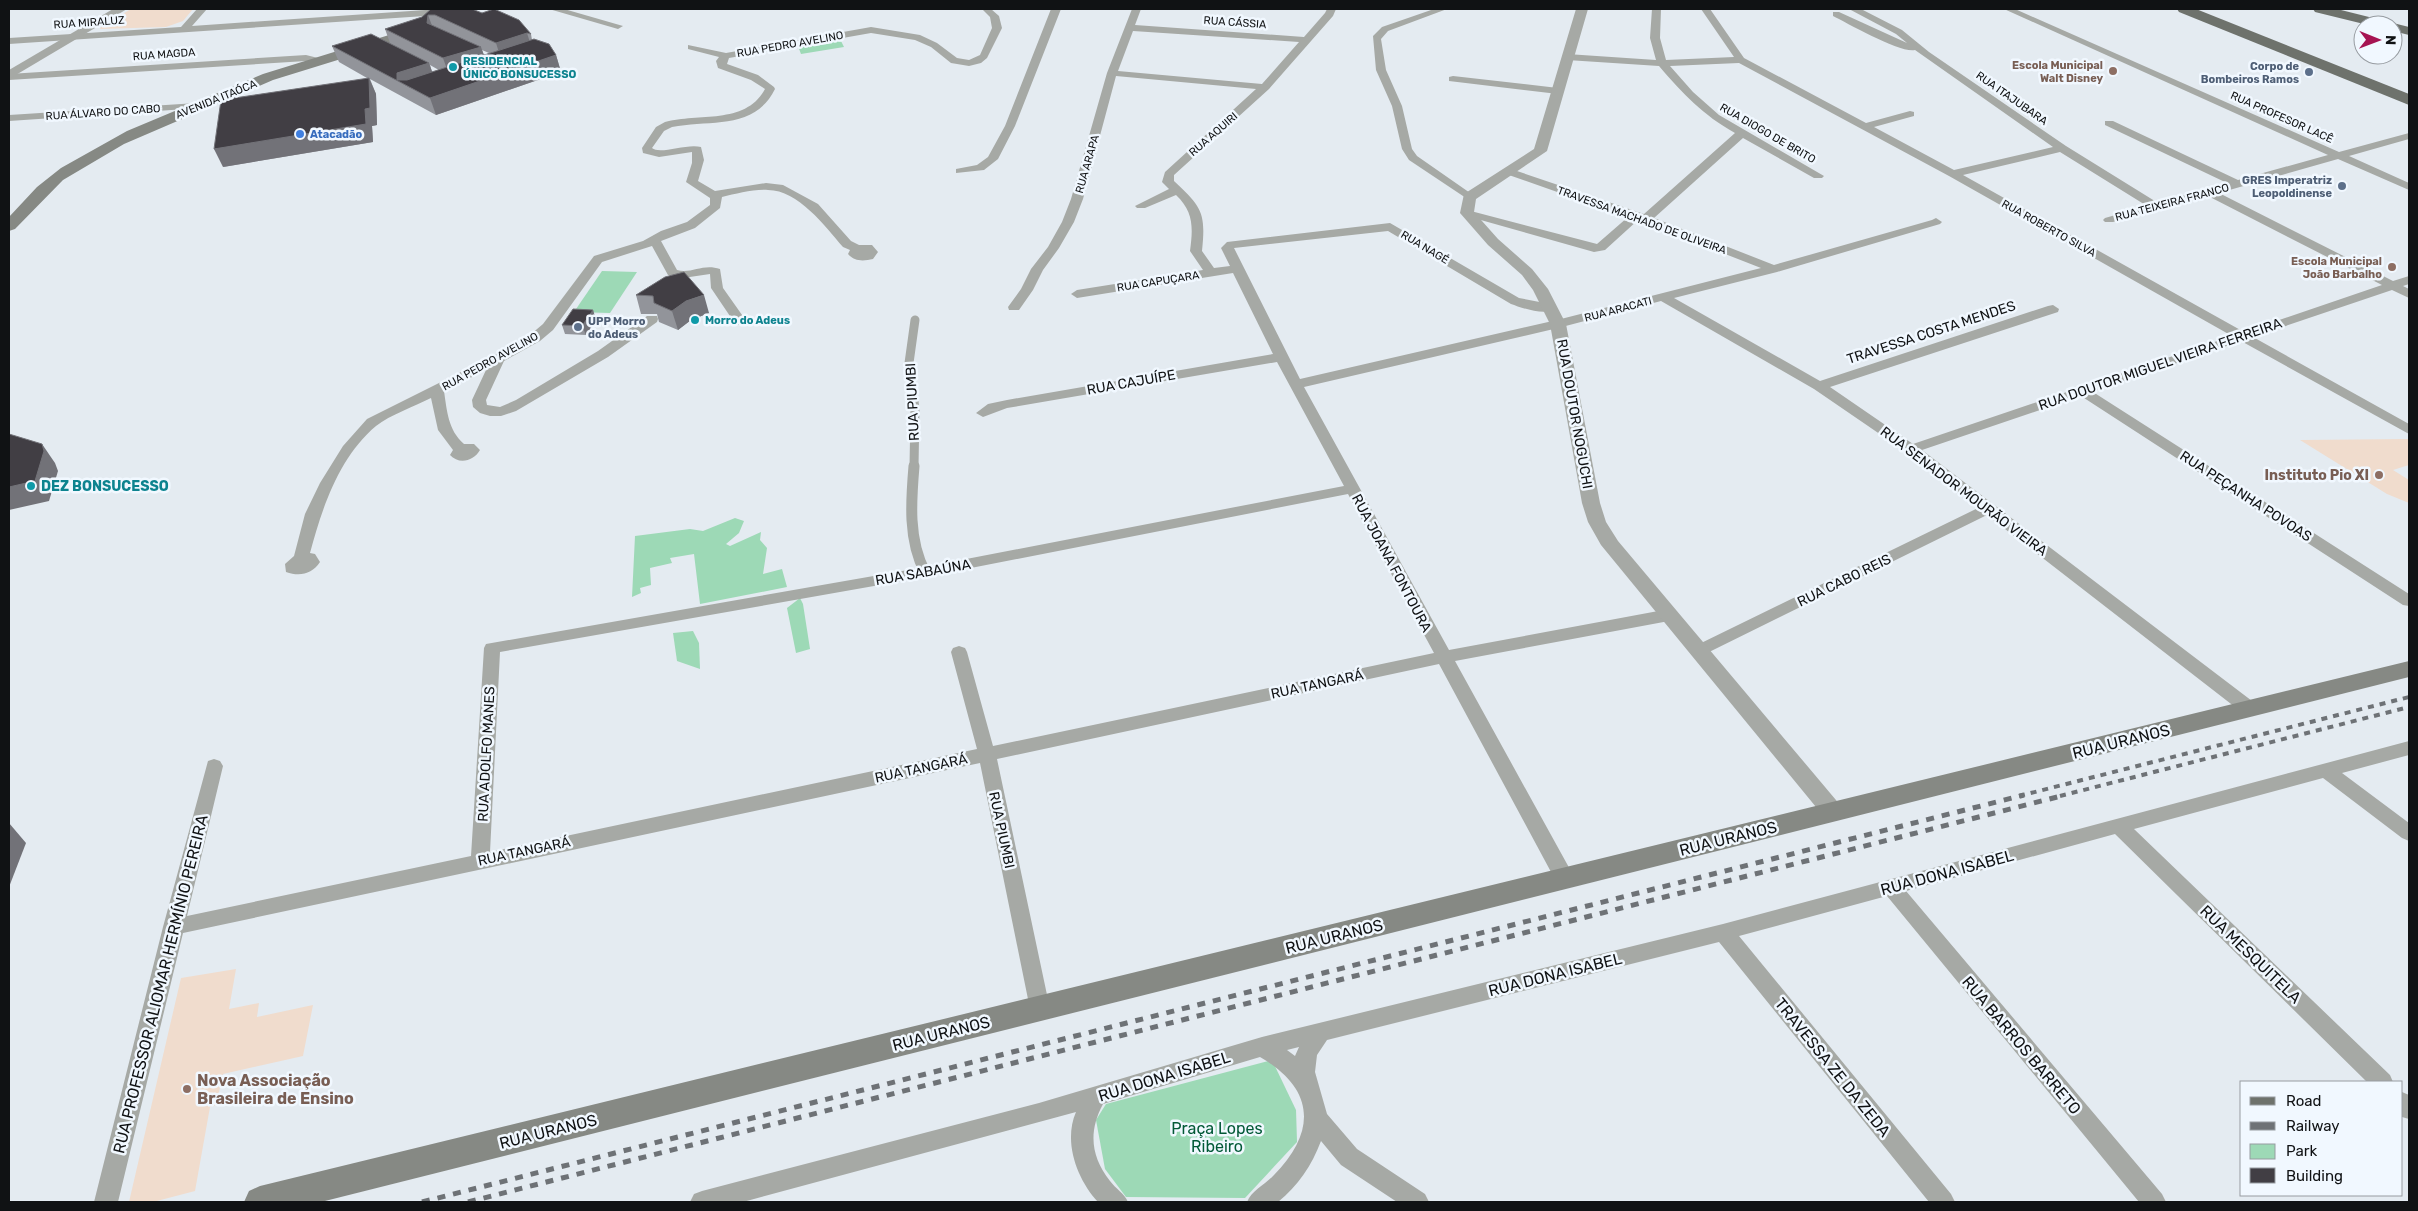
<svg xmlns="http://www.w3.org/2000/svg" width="2418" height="1211" font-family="Rubik,sans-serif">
<rect width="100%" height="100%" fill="#e4ebf1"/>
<g fill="#f0dccd">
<polygon points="131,9 193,9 183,21 166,27 100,29 101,27"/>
<polygon points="2409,439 2409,465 2393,470 2409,480 2409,503 2387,494 2300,440"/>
<polygon points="236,969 229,1009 259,1003 257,1017 313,1005 303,1056 223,1074 216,1105 210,1107 195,1191 153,1202 129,1202 181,978"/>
</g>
<g fill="#9dd9b6">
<polygon points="840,39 844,47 801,54 798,46"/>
<polygon points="602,271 637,272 610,313 574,312"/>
<polygon points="735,518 744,521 739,533 726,544 730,546 761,532 760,540 767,548 763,574 782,569 787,587 700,604 694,554 670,558 672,563 650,568 651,585 640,588 641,593 632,597 635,536 690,529 703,531"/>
<polygon points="800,598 803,604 810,649 796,653 787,608"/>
<polygon points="693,631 699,643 700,669 677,661 673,633"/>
<polygon points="1272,1060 1296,1110 1297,1142 1245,1198 1126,1197 1105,1169 1096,1120 1106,1104"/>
</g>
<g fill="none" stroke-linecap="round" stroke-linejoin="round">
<polyline stroke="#a6a9a5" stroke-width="9" points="914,467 915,409 909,363 915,320"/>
<path stroke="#a6a9a5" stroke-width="11" d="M914,466C911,501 908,540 925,572"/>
<g fill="#a6a9a5" fill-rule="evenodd">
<polygon points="197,9 207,9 192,26 440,9 445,12 440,15 9,44 9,38 181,27"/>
<polygon points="549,9 564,9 623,26 618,29"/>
<path d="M982,9H991L999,16L1002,28L987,58L981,63L969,66L951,63L931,47L915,40L871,33L729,58L727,64L758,75L774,87L775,89C754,131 711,119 672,127L664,131L652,148C660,155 687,143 701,147L704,160L698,181L715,191L766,183L783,185L818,204L851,241L859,245H872L878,252L873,259C864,261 855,262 848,254L850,250L843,247C825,226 798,190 768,190C753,189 736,194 722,197L720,208L695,228L661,241L677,270C692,274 703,263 720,269L723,288L747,322L746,325H736L711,288L710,274L683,278L668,275L652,246L602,262L553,330L540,341L504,361L486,400L487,405L500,407L516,400L598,351L647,316H657L658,319L657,322L608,357L516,411L501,416H490L480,413L473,407L472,400L486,370L444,391C447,411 448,430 464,444H474L480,450C474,461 459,465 450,455L453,450L438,430L431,398C415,406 390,415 376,426C339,457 322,508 310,553L315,554L320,562C312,574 300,577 286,572L285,564L294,556L305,514L320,483L343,446L367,419L493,356L530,335L543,324L594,256L643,241L661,231L687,222L710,205V198L686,182L692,163V152L659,157L643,153L642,148L656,127L665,122C699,113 746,125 765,89L751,80L718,68L716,61L719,57L688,49V45L726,53L871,27L920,35L937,43L957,58L969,60L980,55L992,28L990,17Z"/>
<polygon points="1051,9 1061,9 1015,126 998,159 984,170 956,173 956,169 977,165 988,157 1005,126"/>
<path d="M1132,9H1141L1135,25L1304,37L1325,13L1327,9H1336L1333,16L1269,89L1174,175V181C1202,207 1206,213 1202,251L1214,268L1230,266L1221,248L1227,242L1390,223L1519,298L1555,305L1556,308C1547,317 1522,308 1511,304L1388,231L1234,248L1300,379L1557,320L1761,268L1638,220L1605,250L1594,252L1463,215L1461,213L1467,210L1597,244L1628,217L1506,174V170H1514L1644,214L1735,133C1703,115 1683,94 1659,66L1567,60L1562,57L1567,54L1656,60L1650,38L1652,9H1661L1660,38L1666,60L1734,57L1701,9H1710L1744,58L1866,123L1910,111L1914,112V116L1874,127L1954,170L2053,147L1915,50C1902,54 1847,23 1833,16V12H1839L1907,43L1896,34L1849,9H1861L1902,30L1929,52L2066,146L2158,203L2227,183L2105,125V121H2113L2238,180L2328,155L2004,9H2015L2339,152L2409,133V139L2349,156L2409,183V190L2338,159L2219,193L2393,281L2409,276V284L2403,286L2409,289V298L2392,290L2253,337L2409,424V434L2241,341L2093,392L2409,594V606L2403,605L2081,396L1922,450L2256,704L2259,709L2256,714L2250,715L2244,714L1987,515L1699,657L1693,655L1691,651L1693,647L1978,508L1906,452L1814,389L1661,301L1558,328L1304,387L1449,650L1669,609L1675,611L1677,615L1675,619L1669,621L1455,661L1572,873L1575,879L1572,885L1565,887L1558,885L1439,664L997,759L1050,1009L1047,1016L1040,1018L1033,1016L1030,1009L980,763L183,933L118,1202H94L163,927L208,761L214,759L220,761L223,766L187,916L471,856L484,648L486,644L925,567L1344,486L1277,362L1007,408L983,417L976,413L988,404L1007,400L1273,354L1233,273L1077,298L1071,294L1077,290L1203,270L1190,251C1193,228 1194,212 1176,195L1145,208H1137L1135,206L1169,189L1162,182L1165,172L1256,89L1116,76L1083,199L1074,222L1059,248L1043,270L1033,290L1019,310H1009L1008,307L1021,289L1031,269L1048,247L1062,222L1071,199L1107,73ZM1133,31L1299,42L1262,84L1118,71ZM1739,63L1949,176L2232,336L1913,444L1830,387L2058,312L2059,309L2053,305L2048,306L1820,381L1674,298L1777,272L1940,224L1942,222L1936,218L1932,220L1774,265L1654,218L1743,138L1814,178H1822L1824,176L1719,115L1693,92L1670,66ZM2060,152L2147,206L2105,218L2103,220L2105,222H2113L2208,196L2382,285L2244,332L1963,175ZM1348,494L1434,653L993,746L967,652L965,648L959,646L953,648L951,652L977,749L490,852L500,652L925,577Z"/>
<polygon points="1434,9 1447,9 1388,31 1381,39 1386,70 1402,106 1412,149 1417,156 1473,195 1473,199 1469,200 1409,160 1402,149 1392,106 1376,70 1373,36 1382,27"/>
<polygon points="306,55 326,60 321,63 306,61 9,80 9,74"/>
<polygon points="1453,76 1558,88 1563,91 1558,94 1449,81 1449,77"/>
<polygon points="197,103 202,106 201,108 9,121 9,115"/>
<path d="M2409,741V755L2342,773L2409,823V841L2402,838L2323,778L2134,829L2390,1075L2393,1082H2367L2115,834L1906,891L2162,1194L2166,1202H2139L1887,896L1739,936L1951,1194L1955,1202H1929L1719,942L1327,1040L1317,1055L1315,1072L1327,1114L1357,1149L1425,1194L1429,1202H1397L1341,1165L1321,1141C1312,1165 1298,1186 1278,1202H1247C1252,1190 1265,1185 1274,1175C1317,1131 1315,1089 1260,1057L1103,1104C1088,1132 1091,1157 1110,1181C1116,1189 1124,1193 1128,1202H1098C1077,1179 1063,1142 1076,1112L743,1202H690L694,1194L702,1191L1039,1103L1262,1037L1723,924ZM1299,1047L1295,1056L1287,1050Z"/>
<polygon points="2402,1092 2409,1095 2409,1119 2402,1117"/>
</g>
<g fill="#a6a9a5" fill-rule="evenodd">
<polygon points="113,9 127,9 9,79 9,70"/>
<polygon points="1576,9 1588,9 1547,151 1476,199 1474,212 1498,239 1532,269 1548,289 1566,324 1600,503 1606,522 1618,541 1841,806 1844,812 1841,818 1833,821 1825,818 1601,545 1588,522 1582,503 1550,324 1533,290 1522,275 1488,245 1460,213 1464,194 1534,149"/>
</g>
<g fill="#868984" fill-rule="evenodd">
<polygon points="435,9 448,9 439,21 412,37 273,80 124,144 63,180 15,229 9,231 9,217 37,187 61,168 127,131 263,74 402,31 418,24"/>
<polygon points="2409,661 2409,677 321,1202 244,1202 249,1191 260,1186"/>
</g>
<g fill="#6e726c" fill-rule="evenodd">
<polygon points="2177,9 2196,9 2409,94 2409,105 2179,12"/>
<polygon points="2313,9 2337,9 2409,27 2409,35 2393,31 2393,25 2368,25 2315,12"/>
</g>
<g stroke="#6e7276" stroke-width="4" stroke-dasharray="6 6" stroke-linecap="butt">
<polyline points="2019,796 2409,697"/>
<polyline points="2060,796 2409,707"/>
</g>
<g stroke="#6e7276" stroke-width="5" stroke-dasharray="8 8" stroke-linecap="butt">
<polyline points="422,1202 2024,795"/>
<polyline points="468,1202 2065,795"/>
</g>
</g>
<g fill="#92949a" fill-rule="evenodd">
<path d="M431,9L482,13L531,34L532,40L556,55L561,72L436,115L370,79L376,94L377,125L372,126L373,142L223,167L367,78L339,62L332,46L390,43L385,29L422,17ZM482,50L489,53L484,55ZM430,65L437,69L439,70L432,72Z"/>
<polygon points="665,277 709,313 691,320 678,330 659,322 657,314 641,314 636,295"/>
<polygon points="593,310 596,320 586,335 565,334 562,325"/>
</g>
<g fill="#727278">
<polygon points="428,15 434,31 427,23"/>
<polygon points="527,33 532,49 501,59 496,43"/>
<polygon points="481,47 487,64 449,75 443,58"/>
<polygon points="556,55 561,72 436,115 430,98"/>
<polygon points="429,63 435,80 410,88 397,80 397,73"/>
<polygon points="369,78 376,94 377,125 372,126 373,142 223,167 214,149 365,109"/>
<polygon points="704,295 709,313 691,320 678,330 672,311 686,301"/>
<polygon points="593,310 596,320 586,335 582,326"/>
<polygon points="42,444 55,463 58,471 49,501 9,510 9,487"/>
<polygon points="9,823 26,843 9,887"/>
</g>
<g fill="#413e44" stroke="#727278">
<polygon points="431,9 472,9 482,13 494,9 519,20 531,34 527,33 496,43 435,15 428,15 427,23 481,47 443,58 385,29 422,17"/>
<polygon points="371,34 429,63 397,73 397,80 407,80 534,39 549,44 556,55 430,98 332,46"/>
<polygon points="369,78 370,108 365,109 366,124 214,149 221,100"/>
<polygon points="684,272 704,295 686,301 672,311 654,303 653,296 636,295 665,277"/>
<polygon points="573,309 593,310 582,326 562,325"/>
<polygon points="9,434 42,444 44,451 35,481 9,487"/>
</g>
<g fill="#0f9aa8" stroke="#f1f8ff" stroke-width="2">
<circle cx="453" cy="67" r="5"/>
<circle cx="695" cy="320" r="5"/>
<circle cx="31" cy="486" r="5"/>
</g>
<g fill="#8d6e63" stroke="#f1f8ff" stroke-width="2">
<circle cx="2113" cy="71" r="5"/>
<circle cx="2392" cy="267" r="5"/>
<circle cx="2379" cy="475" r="5"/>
<circle cx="187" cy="1089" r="5"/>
</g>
<g fill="#5c6f8a" stroke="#f1f8ff" stroke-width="2">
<circle cx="2309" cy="72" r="5"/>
<circle cx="2342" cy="186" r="5"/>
<circle cx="578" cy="327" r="5"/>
</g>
<circle fill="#3f7fe0" stroke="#f1f8ff" stroke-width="2" cx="300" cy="134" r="5"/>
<g text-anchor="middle" stroke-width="5" stroke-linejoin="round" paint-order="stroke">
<g font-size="11" fill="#101214" stroke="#f1f8ff">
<text transform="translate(89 22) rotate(-4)" y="4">RUA MIRALUZ</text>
<text transform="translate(1235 22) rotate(4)" y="4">RUA CÁSSIA</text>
<text transform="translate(790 44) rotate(-10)" y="4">RUA PEDRO AVELINO</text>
<text transform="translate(164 54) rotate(-4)" y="4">RUA MAGDA</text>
<text transform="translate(2012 98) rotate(35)" y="4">RUA ITAJUBARA</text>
<text transform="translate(216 99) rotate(-22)" y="4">AVENIDA ITAÓCA</text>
<text transform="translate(103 112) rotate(-4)" y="4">RUA ÁLVARO DO CABO</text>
<text transform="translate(2282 117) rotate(24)" y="4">RUA PROFESOR LACÊ</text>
<text transform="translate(1768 133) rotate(30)" y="4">RUA DIOGO DE BRITO</text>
<text transform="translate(1213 134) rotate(-41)" y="4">RUA AQUIRI</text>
<text transform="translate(1087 164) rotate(-74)" y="4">RUA ARAPA</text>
<text transform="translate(2172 202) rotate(-15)" y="4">RUA TEIXEIRA FRANCO</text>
<text transform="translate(1642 220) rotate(20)" y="4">TRAVESSA MACHADO DE OLIVEIRA</text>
<text transform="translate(2049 228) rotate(29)" y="4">RUA ROBERTO SILVA</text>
<text transform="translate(1425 247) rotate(31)" y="4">RUA NAGÉ</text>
<text transform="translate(1158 281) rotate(-9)" y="4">RUA CAPUÇARA</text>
<text transform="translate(1618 309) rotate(-15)" y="4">RUA ARACATI</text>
<text transform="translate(490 361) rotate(-29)" y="4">RUA PEDRO AVELINO</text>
</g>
<g font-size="11" font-weight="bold" fill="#0d838f" stroke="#f1f8ff" text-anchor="start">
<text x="463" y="65">RESIDENCIAL<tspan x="463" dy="13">ÚNICO BONSUCESSO</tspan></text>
<text x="705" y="324">Morro do Adeus</text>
</g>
<g font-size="11" font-weight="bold" fill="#785e54" stroke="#f1f8ff" text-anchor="end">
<text x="2103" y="69">Escola Municipal<tspan x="2103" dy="13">Walt Disney</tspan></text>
<text x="2382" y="265">Escola Municipal<tspan x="2382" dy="13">João Barbalho</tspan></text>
</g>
<g font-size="11" font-weight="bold" fill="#4e5e75" stroke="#f1f8ff" text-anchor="end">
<text x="2299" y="70">Corpo de<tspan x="2299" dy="13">Bombeiros Ramos</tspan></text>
<text x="2332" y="184">GRES Imperatriz<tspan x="2332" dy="13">Leopoldinense</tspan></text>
<text x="588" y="325" text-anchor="start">UPP Morro<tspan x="588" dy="13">do Adeus</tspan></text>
</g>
<g font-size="11" font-weight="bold" fill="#366cbe" stroke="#f1f8ff" text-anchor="start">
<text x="310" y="138">Atacadão</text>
</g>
<g font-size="14" fill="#101214" stroke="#f1f8ff">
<text transform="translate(1931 332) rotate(-18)" y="5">TRAVESSA COSTA MENDES</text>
<text transform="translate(2160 364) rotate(-19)" y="5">RUA DOUTOR MIGUEL VIEIRA FERREIRA</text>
<text transform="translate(1131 382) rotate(-10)" y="5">RUA CAJUÍPE</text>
<text transform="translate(912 402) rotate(-93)" y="5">RUA PIUMBI</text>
<text transform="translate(1575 414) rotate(80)" y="5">RUA DOUTOR NOGUCHI</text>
<text transform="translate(1964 491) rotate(37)" y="5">RUA SENADOR MOURÃO VIEIRA</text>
<text transform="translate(2246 496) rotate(33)" y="5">RUA PEÇANHA POVOAS</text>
<text transform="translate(1392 563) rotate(62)" y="5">RUA JOANA FONTOURA</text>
<text transform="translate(923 572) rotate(-10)" y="5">RUA SABAÚNA</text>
<text transform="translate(1844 580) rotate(-26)" y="5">RUA CABO REIS</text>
<text transform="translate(1317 684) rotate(-12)" y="5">RUA TANGARÁ</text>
<text transform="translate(486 754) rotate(-87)" y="5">RUA ADOLFO MANES</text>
<text transform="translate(921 768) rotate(-12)" y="5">RUA TANGARÁ</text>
<text transform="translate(1002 830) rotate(78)" y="5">RUA PIUMBI</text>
<text transform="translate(524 851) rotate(-12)" y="5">RUA TANGARÁ</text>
</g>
<g font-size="14" font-weight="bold" fill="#785e54" stroke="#f1f8ff" text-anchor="end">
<text x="2369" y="480">Instituto Pio XI</text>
</g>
<g font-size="14" font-weight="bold" fill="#0d838f" stroke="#f1f8ff" text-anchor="start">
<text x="41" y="491">DEZ BONSUCESSO</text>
</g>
<g font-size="16" fill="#101214" stroke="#f1f8ff">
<text transform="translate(2121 741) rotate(-14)" y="6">RUA URANOS</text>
<text transform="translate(1728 838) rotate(-14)" y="6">RUA URANOS</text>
<text transform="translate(1947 872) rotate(-15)" y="6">RUA DONA ISABEL</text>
<text transform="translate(1334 936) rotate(-14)" y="6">RUA URANOS</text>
<text transform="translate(2251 954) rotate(44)" y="6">RUA MESQUITELA</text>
<text transform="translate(1555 974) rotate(-14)" y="6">RUA DONA ISABEL</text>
<text transform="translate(160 984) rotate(-76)" y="6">RUA PROFESSOR ALIOMAR HERMÍNIO PEREIRA</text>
<text transform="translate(941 1033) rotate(-14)" y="6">RUA URANOS</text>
<text transform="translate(2022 1045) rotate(50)" y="6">RUA BARROS BARRETO</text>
<text transform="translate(1833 1067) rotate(51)" y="6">TRAVESSA ZE DA ZEDA</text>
<text transform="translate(1164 1076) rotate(-17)" y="6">RUA DONA ISABEL</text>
<text transform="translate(548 1131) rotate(-14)" y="6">RUA URANOS</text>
</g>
<g font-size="16" font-weight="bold" fill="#785e54" stroke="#f1f8ff" text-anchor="start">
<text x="197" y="1086">Nova Associação<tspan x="197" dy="18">Brasileira de Ensino</tspan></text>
</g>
<g font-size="16" fill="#025937" stroke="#f1f8ff">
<text x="1217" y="1134">Praça Lopes<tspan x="1217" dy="18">Ribeiro</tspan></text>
</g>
</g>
<rect width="2418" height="1211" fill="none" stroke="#101214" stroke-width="20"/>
<rect x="2240" y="1081" width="162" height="115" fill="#f1f8ff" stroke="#979ca1"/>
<rect x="2250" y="1097" width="25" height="8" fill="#6e726c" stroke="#979ca1"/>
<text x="2286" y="1106" font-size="15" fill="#101214">Road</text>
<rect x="2250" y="1122" width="25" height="8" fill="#6e7276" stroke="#979ca1"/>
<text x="2286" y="1131" font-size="15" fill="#101214">Railway</text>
<rect x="2250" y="1144" width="25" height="15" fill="#9dd9b6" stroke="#979ca1"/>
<text x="2286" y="1156" font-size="15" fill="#101214">Park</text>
<rect x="2250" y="1168" width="25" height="15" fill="#413e44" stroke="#979ca1"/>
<text x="2286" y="1181" font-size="15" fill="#101214">Building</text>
<g transform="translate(2378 40) rotate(91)"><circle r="24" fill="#f1f8ff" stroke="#979ca1"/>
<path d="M0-4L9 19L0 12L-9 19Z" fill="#a61452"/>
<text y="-8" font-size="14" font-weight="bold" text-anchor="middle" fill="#101214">N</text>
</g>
</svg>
